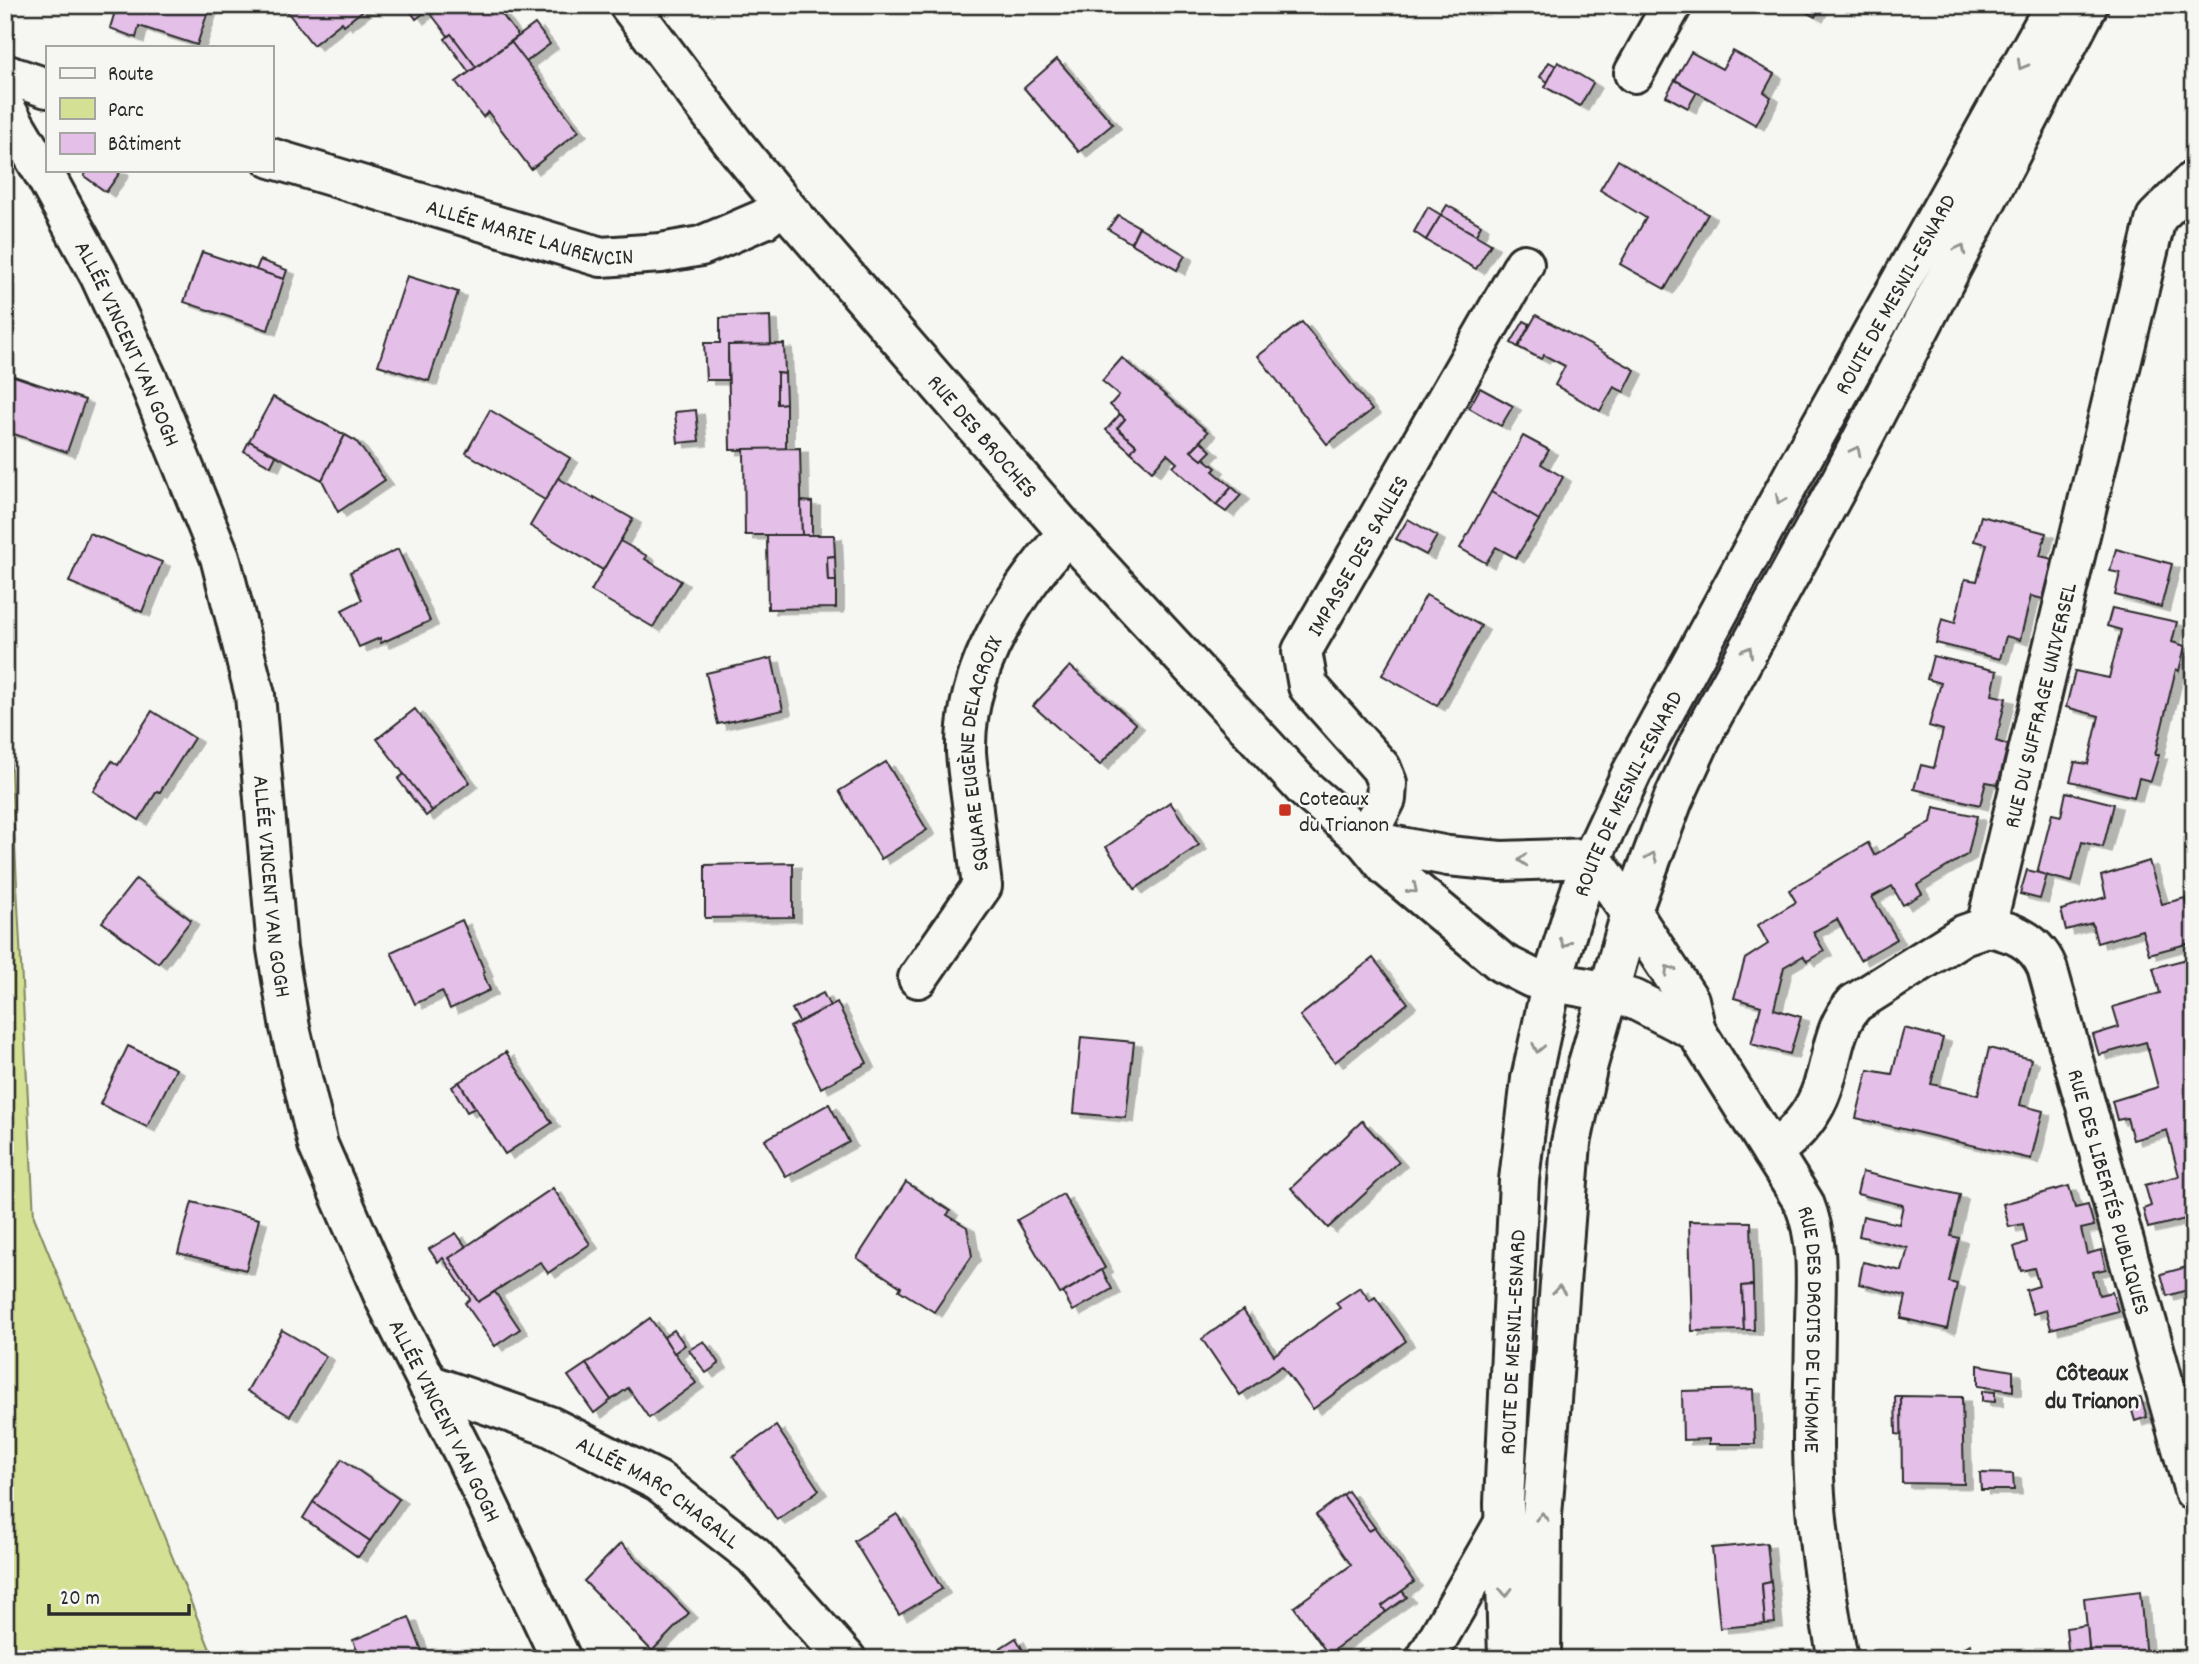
<svg xmlns="http://www.w3.org/2000/svg" width="2199" height="1664" font-family="Dekko,sans-serif">
<defs>
<filter id="shadow"><feDropShadow dx="8" dy="4.5" stdDeviation="0" flood-color="#0004"/></filter>
</defs>
<rect width="100%" height="100%" fill="#f6f6f2"/>
<filter id="ink" filterUnits="userSpaceOnUse"><feTurbulence type="fractalNoise" baseFrequency=".0143" numOctaves="2"/><feDisplacementMap in="SourceGraphic" scale="14" xChannelSelector="R" yChannelSelector="G"/><feConvolveMatrix kernelMatrix="1 2 1 2 8 2 1 2 1" color-interpolation-filters="sRGB"/></filter>
<g filter="url(#ink)">
<polygon fill="#d4e093" stroke="#80865f" stroke-width="2" points="5,651 34,1217 214,1659 5,1659"/>
<g fill="#e4bfe8" stroke="#2b2b2b" stroke-width="2" filter="url(#shadow)">
<polygon points="117,5 210,5 197,45 139,26 136,38 110,28"/>
<polygon points="282,5 370,5 344,25 342,22 313,45"/>
<polygon points="406,5 434,5 416,19"/>
<polygon points="434,5 495,5 518,36 476,67 451,34 448,36 428,10"/>
<polygon points="1793,5 1821,5 1815,17"/>
<polygon points="535,24 550,44 526,62 511,42"/>
<polygon points="451,34 476,67 469,72 445,39"/>
<polygon points="511,42 579,131 531,169 488,112 483,117 456,82"/>
<polygon points="1733,51 1774,74 1764,92 1771,97 1756,125 1675,80 1691,52 1722,69"/>
<polygon points="1057,59 1113,124 1079,152 1024,88"/>
<polygon points="1549,62 1556,66 1548,82 1540,77"/>
<polygon points="1558,62 1593,83 1580,106 1545,87"/>
<polygon points="1675,80 1697,92 1688,108 1666,96"/>
<polygon points="1618,160 1708,214 1665,289 1620,264 1646,218 1600,190"/>
<polygon points="88,170 120,170 121,171 106,192 84,176"/>
<polygon points="1447,205 1481,225 1476,235 1441,215"/>
<polygon points="1428,207 1441,215 1426,240 1414,232"/>
<polygon points="1118,215 1139,227 1131,243 1108,229"/>
<polygon points="1441,215 1491,244 1476,269 1426,240"/>
<polygon points="1139,227 1185,255 1177,270 1131,243"/>
<polygon points="202,252 284,279 268,330 184,302"/>
<polygon points="260,260 287,270 284,279 256,270"/>
<polygon points="407,276 458,292 429,381 378,365"/>
<polygon points="1536,315 1635,370 1624,392 1614,387 1600,411 1555,385 1565,366 1544,355 1541,359 1518,347"/>
<polygon points="770,316 771,345 728,345 728,380 706,380 704,343 720,343 720,318"/>
<polygon points="1524,321 1530,324 1518,347 1511,343"/>
<polygon points="1302,322 1372,410 1327,444 1258,356"/>
<polygon points="784,344 785,374 777,373 777,404 786,403 786,449 730,450 728,345"/>
<polygon points="1122,358 1208,432 1191,451 1202,460 1204,458 1216,468 1213,471 1232,487 1216,505 1173,467 1177,463 1167,454 1152,471 1131,452 1136,445 1117,428 1125,419 1110,405 1119,395 1102,381"/>
<polygon points="5,373 85,400 67,452 5,431"/>
<polygon points="777,373 785,374 786,403 777,404"/>
<polygon points="1480,388 1513,406 1501,426 1469,408"/>
<polygon points="273,397 345,435 322,480 249,441"/>
<polygon points="490,410 570,458 545,500 466,453"/>
<polygon points="696,410 699,441 678,443 675,412"/>
<polygon points="1120,414 1125,419 1117,428 1136,445 1131,452 1106,430"/>
<polygon points="345,435 356,441 385,480 338,512 322,480"/>
<polygon points="1523,436 1549,450 1541,464 1563,477 1539,520 1491,492"/>
<polygon points="249,441 276,456 271,466 244,451"/>
<polygon points="1201,441 1211,451 1202,460 1191,451"/>
<polygon points="800,448 802,535 745,535 744,449"/>
<polygon points="558,478 594,499 594,497 633,519 603,570 530,526"/>
<polygon points="1232,487 1241,495 1226,512 1216,505"/>
<polygon points="1491,492 1539,520 1516,558 1496,547 1486,563 1460,548"/>
<polygon points="801,501 812,502 812,535 802,535"/>
<polygon points="1981,516 2046,533 2040,556 2053,559 2043,599 2031,596 2020,640 2006,636 2000,659 1936,643 1942,619 1955,623 1965,579 1977,581 1987,544 1974,541"/>
<polygon points="1408,519 1437,536 1426,555 1396,539"/>
<polygon points="89,533 162,562 142,612 69,582"/>
<polygon points="767,535 834,535 835,556 827,557 828,581 836,581 836,608 768,609"/>
<polygon points="620,541 647,556 645,559 681,581 653,627 591,591"/>
<polygon points="398,549 430,621 381,643 380,638 359,647 342,610 362,600 350,572"/>
<polygon points="2116,549 2172,564 2161,607 2115,595 2120,573 2110,571"/>
<polygon points="835,556 836,581 828,581 827,557"/>
<polygon points="1426,595 1481,626 1437,706 1382,675"/>
<polygon points="2112,608 2177,622 2172,642 2185,646 2179,671 2176,669 2155,755 2159,755 2151,781 2139,778 2134,797 2070,781 2075,762 2088,764 2099,716 2066,707 2075,671 2109,678 2121,630 2107,626"/>
<polygon points="1933,656 1997,671 1992,695 2006,698 1996,741 2008,745 1998,784 1986,782 1980,805 1914,789 1921,765 1934,768 1943,730 1929,726 1941,683 1927,679"/>
<polygon points="772,658 783,710 718,724 706,673"/>
<polygon points="1070,666 1136,724 1100,765 1033,706"/>
<polygon points="415,709 470,782 432,811 377,739"/>
<polygon points="152,711 194,738 160,792 157,791 139,820 93,791 112,761 118,765"/>
<polygon points="886,762 927,830 881,859 839,791"/>
<polygon points="404,774 432,811 426,816 398,779"/>
<polygon points="2066,792 2114,804 2103,847 2082,842 2072,882 2037,873 2052,814 2061,816"/>
<polygon points="1170,802 1199,845 1135,889 1106,847"/>
<polygon points="1934,807 1977,816 1968,854 1917,885 1922,894 1903,905 1892,886 1872,897 1897,939 1860,960 1837,919 1813,932 1824,951 1807,961 1803,956 1784,967 1774,1009 1801,1017 1790,1054 1751,1044 1761,1006 1734,998 1745,959 1768,944 1758,925 1796,902 1789,890 1868,843 1874,855 1931,822"/>
<polygon points="2149,861 2162,904 2185,898 2194,930 2194,942 2149,954 2142,930 2097,943 2092,923 2066,930 2061,910 2106,897 2101,876"/>
<polygon points="793,863 793,917 705,918 705,865"/>
<polygon points="2027,870 2047,875 2040,899 2020,894"/>
<polygon points="136,879 191,920 158,963 102,922"/>
<polygon points="462,920 485,972 483,973 490,990 450,1009 442,991 415,1004 391,952"/>
<polygon points="2194,957 2194,1007 2191,1008 2194,1017 2194,1217 2148,1228 2143,1209 2151,1206 2145,1185 2179,1176 2167,1130 2133,1140 2127,1118 2117,1120 2112,1101 2158,1087 2146,1042 2099,1055 2093,1035 2119,1027 2113,1007 2160,993 2153,968"/>
<polygon points="1373,958 1408,1003 1335,1062 1300,1016"/>
<polygon points="823,993 830,1006 799,1022 792,1009"/>
<polygon points="837,1002 867,1063 821,1088 790,1027"/>
<polygon points="1904,1028 1943,1038 1931,1084 1978,1095 1989,1048 2031,1059 2020,1105 2043,1111 2031,1159 1856,1118 1868,1070 1892,1074"/>
<polygon points="1081,1037 1134,1042 1126,1118 1074,1113"/>
<polygon points="128,1046 176,1069 147,1127 100,1104"/>
<polygon points="506,1052 552,1123 505,1154 459,1082"/>
<polygon points="459,1082 475,1108 467,1112 452,1087"/>
<polygon points="829,1104 849,1142 786,1177 765,1140"/>
<polygon points="1362,1121 1399,1162 1328,1228 1291,1188"/>
<polygon points="1862,1172 1960,1195 1951,1236 1959,1238 1949,1282 1957,1284 1947,1329 1901,1318 1906,1296 1859,1284 1863,1262 1902,1271 1908,1248 1859,1236 1863,1216 1899,1224 1903,1205 1857,1194"/>
<polygon points="906,1182 950,1211 947,1215 967,1227 972,1256 934,1312 899,1290 901,1287 857,1258"/>
<polygon points="2069,1186 2075,1208 2088,1205 2094,1226 2081,1229 2087,1254 2101,1250 2106,1269 2093,1272 2099,1295 2112,1292 2118,1311 2051,1329 2046,1310 2033,1314 2026,1290 2039,1286 2034,1268 2021,1271 2014,1247 2027,1242 2023,1224 2009,1227 2003,1204"/>
<polygon points="553,1188 590,1244 548,1273 540,1262 478,1302 449,1258"/>
<polygon points="1063,1194 1105,1268 1060,1294 1017,1220"/>
<polygon points="192,1202 259,1219 246,1270 178,1253"/>
<polygon points="1689,1221 1751,1222 1753,1285 1742,1286 1744,1330 1692,1331"/>
<polygon points="456,1233 466,1247 449,1258 478,1302 495,1292 520,1329 495,1346 465,1303 470,1299 443,1258 438,1262 429,1249"/>
<polygon points="2194,1265 2194,1288 2167,1296 2161,1274"/>
<polygon points="1102,1270 1112,1289 1073,1311 1063,1293"/>
<polygon points="1753,1285 1754,1330 1744,1330 1742,1286"/>
<polygon points="1360,1287 1370,1301 1375,1297 1406,1341 1313,1409 1282,1366 1240,1395 1202,1339 1243,1310 1274,1355 1340,1308 1336,1303"/>
<polygon points="650,1318 696,1383 649,1418 628,1388 611,1400 586,1364"/>
<polygon points="282,1330 326,1356 290,1416 247,1391"/>
<polygon points="674,1330 685,1345 674,1353 664,1337"/>
<polygon points="704,1341 719,1364 706,1373 689,1350"/>
<polygon points="586,1364 611,1400 594,1413 568,1376"/>
<polygon points="1978,1365 2013,1371 2013,1391 1978,1386"/>
<polygon points="1753,1389 1755,1444 1709,1444 1709,1439 1683,1440 1682,1391"/>
<polygon points="1982,1391 1995,1392 1995,1402 1982,1401"/>
<polygon points="1895,1396 1901,1396 1902,1435 1896,1434"/>
<polygon points="1901,1396 1962,1397 1964,1484 1902,1483"/>
<polygon points="2141,1398 2147,1417 2135,1421 2129,1400"/>
<polygon points="776,1426 819,1490 777,1520 733,1456"/>
<polygon points="342,1459 399,1499 370,1541 313,1502"/>
<polygon points="1980,1473 2013,1474 2014,1490 1981,1490"/>
<polygon points="1348,1491 1375,1528 1369,1531 1343,1495"/>
<polygon points="1343,1495 1369,1531 1375,1528 1414,1582 1382,1606 1386,1612 1328,1654 1294,1607 1351,1565 1316,1515"/>
<polygon points="313,1502 370,1541 358,1557 303,1518"/>
<polygon points="897,1514 942,1589 899,1615 854,1541"/>
<polygon points="621,1543 689,1613 652,1651 584,1581"/>
<polygon points="1767,1543 1771,1582 1762,1584 1765,1624 1720,1628 1712,1548"/>
<polygon points="1771,1582 1775,1623 1765,1624 1762,1584"/>
<polygon points="1402,1591 1407,1597 1386,1612 1382,1606"/>
<polygon points="2140,1591 2146,1659 2090,1659 2084,1598"/>
<polygon points="409,1617 425,1659 360,1659 353,1640"/>
<polygon points="2087,1625 2090,1659 2069,1659 2066,1628"/>
<polygon points="1016,1638 1028,1659 983,1659"/>
<polygon points="1970,1644 1979,1659 1945,1659"/>
</g>
<g fill="none" stroke-linecap="round" stroke-linejoin="round">
<g stroke="#2b2b2b" stroke-width="44">
<g id="minor">
<path id="s1" d="M629,5L733,143L783,204L1068,533L1305,789L1365,840L1387,867L1502,963L1532,978L1609,992L1635,1000L1696,1031"/>
<polyline points="1634,73 1672,5"/>
<polyline points="5,74 47,88"/>
<path id="s2" d="M5,108L46,177L100,276L152,389L220,557L255,695L277,949L290,1028L318,1145L385,1299L466,1458L561,1659"/>
<path id="s3" d="M271,158L601,257L661,253L701,246L764,219L783,204"/>
<path id="s4" d="M1365,840L1448,856L1501,861L1592,858L1641,927L1689,1000L1696,1031L1804,1203C1819,1240 1816,1279 1815,1319C1815,1361 1813,1404 1813,1447C1814,1519 1824,1589 1838,1659"/>
<path id="s5" d="M1365,840L1386,799L1387,783L1381,768L1308,686L1302,651L1524,264"/>
<path id="s6" d="M1986,927C2013,931 2036,941 2047,967L2194,1491"/>
<path id="s7" d="M918,978L982,886C978,856 975,825 971,795C969,781 967,767 966,752C964,670 1015,592 1068,533"/>
<path id="s8" d="M1772,1152C1794,1136 1813,1116 1822,1089C1833,1059 1832,1028 1855,1003L1963,935L1986,927L2156,218L2194,180"/>
<path id="s9" d="M428,1384L549,1426L658,1481L754,1556L846,1659"/>
<polyline points="1426,1659 1504,1523"/>
</g>
</g>
<g stroke="#2b2b2b" stroke-width="44">
<g id="major">
<path id="s10" d="M1508,1659L1504,1503L1519,1180L1531,1079L1552,981L1573,913L1592,858L1632,772L1797,468L2055,5"/>
<polyline points="1541,1659 1542,1515 1571,1143 1588,1064 1631,913 1673,800 1706,728 1840,482 2088,5"/>
</g>
</g>
<use href="#minor" stroke="#f6f6f2" stroke-width="38"/>
<use href="#major" stroke="#f6f6f2" stroke-width="38"/>
</g>
<defs><path id="oneway-chevron" d="M-2-3.5L2.5 0L-2 3.5" fill="none" stroke-width="1.6" stroke-linecap="round" stroke-linejoin="round" transform="scale(1.75)"/></defs>
<g stroke="#90908e">
<use href="#oneway-chevron" transform="translate(2022 65) rotate(119)"/>
<use href="#oneway-chevron" transform="translate(1961 249) rotate(-63)"/>
<use href="#oneway-chevron" transform="translate(1856 451) rotate(-63)"/>
<use href="#oneway-chevron" transform="translate(1780 499) rotate(118)"/>
<use href="#oneway-chevron" transform="translate(1748 651) rotate(-61)"/>
<use href="#oneway-chevron" transform="translate(1652 857) rotate(-69)"/>
<use href="#oneway-chevron" transform="translate(1523 860) rotate(177)"/>
<use href="#oneway-chevron" transform="translate(1413 889) rotate(40)"/>
<use href="#oneway-chevron" transform="translate(1565 943) rotate(106)"/>
<use href="#oneway-chevron" transform="translate(1669 970) rotate(-123)"/>
<use href="#oneway-chevron" transform="translate(1538 1048) rotate(102)"/>
<use href="#oneway-chevron" transform="translate(1559 1290) rotate(-86)"/>
<use href="#oneway-chevron" transform="translate(1542 1517) rotate(-88)"/>
<use href="#oneway-chevron" transform="translate(1506 1592) rotate(89)"/>
</g>
</g>
<rect fill="#c8321e" stroke="#f6f6f2" stroke-width="2.5" x="1278" y="803" width="14" height="14" rx="3.5"/>
<g text-anchor="middle" stroke-width="5" stroke-linejoin="round" paint-order="stroke">
<g font-size="23" fill="#2b2b2b" stroke="#f6f6f2">
<text dy="8" stroke="none"><textPath href="#s3" startOffset="270">ALLÉE MARIE LAURENCIN</textPath></text>
<text dy="8" stroke="none"><textPath href="#s10" startOffset="1451">ROUTE DE MESNIL-ESNARD</textPath></text>
<text dy="8" stroke="none"><textPath href="#s2" startOffset="266">ALLÉE VINCENT VAN GOGH</textPath></text>
<text dy="8" stroke="none"><textPath href="#s1" startOffset="558">RUE DES BROCHES</textPath></text>
<text dy="8" stroke="none"><textPath href="#s5" startOffset="334">IMPASSE DES SAULES</textPath></text>
<text dy="8" stroke="none"><textPath href="#s8" startOffset="555">RUE DU SUFFRAGE UNIVERSEL</textPath></text>
<text dy="8" stroke="none"><textPath href="#s7" startOffset="247">SQUARE EUGÈNE DELACROIX</textPath></text>
<text dy="8" stroke="none"><textPath href="#s10" startOffset="884">ROUTE DE MESNIL-ESNARD</textPath></text>
<text dy="8" stroke="none"><textPath href="#s2" startOffset="833">ALLÉE VINCENT VAN GOGH</textPath></text>
<text dy="8" stroke="none"><textPath href="#s6" startOffset="310">RUE DES LIBERTÉS PUBLIQUES</textPath></text>
<text dy="8" stroke="none"><textPath href="#s4" startOffset="763">RUE DES DROITS DE L'HOMME</textPath></text>
<text dy="8" stroke="none"><textPath href="#s10" startOffset="317">ROUTE DE MESNIL-ESNARD</textPath></text>
<text dy="8" stroke="none"><textPath href="#s2" startOffset="1400">ALLÉE VINCENT VAN GOGH</textPath></text>
<text dy="8" stroke="none"><textPath href="#s9" startOffset="256">ALLÉE MARC CHAGALL</textPath></text>
</g>
<g font-size="23" fill="#2b2b2b" stroke="#f6f6f2" text-anchor="start">
<text x="1299" y="805">Coteaux<tspan x="1299" dy="26">du Trianon</tspan></text>
</g>
<g font-size="24" font-weight="bold" fill="#2b2b2b" stroke="#f6f6f2">
<text x="2092" y="1380">Côteaux<tspan x="2092" dy="28">du Trianon</tspan></text>
</g>
</g>
<rect width="2199" height="1664" fill="none" stroke="#f6f6f2" stroke-width="28"/>
<rect x="14" y="14" width="2171" height="1636" fill="none" stroke="#2b2b2b" stroke-width="2.5" filter="url(#ink)"/>
<rect x="46" y="46" width="228" height="126" fill="#f6f6f2" stroke="#a5a5a2" stroke-width="2"/>
<rect x="60" y="68" width="35" height="10" fill="#f6f6f2" stroke="#a5a5a2" stroke-width="2"/>
<text x="108" y="80" font-size="21" fill="#2b2b2b">Route</text>
<rect x="60" y="98" width="35" height="21" fill="#d4e093" stroke="#a5a5a2" stroke-width="2"/>
<text x="108" y="116" font-size="21" fill="#2b2b2b">Parc</text>
<rect x="60" y="133" width="35" height="21" fill="#e4bfe8" stroke="#a5a5a2" stroke-width="2"/>
<text x="108" y="150" font-size="21" fill="#2b2b2b">Bâtiment</text>
<path d="M49 1604v10h140v-10" fill="none" stroke="#2b2b2b" stroke-width="3.5"/>
<text x="60" y="1604" font-size="21" fill="#2b2b2b" stroke="#f6f6f2" stroke-width="5" paint-order="stroke">20 m</text>
</svg>
